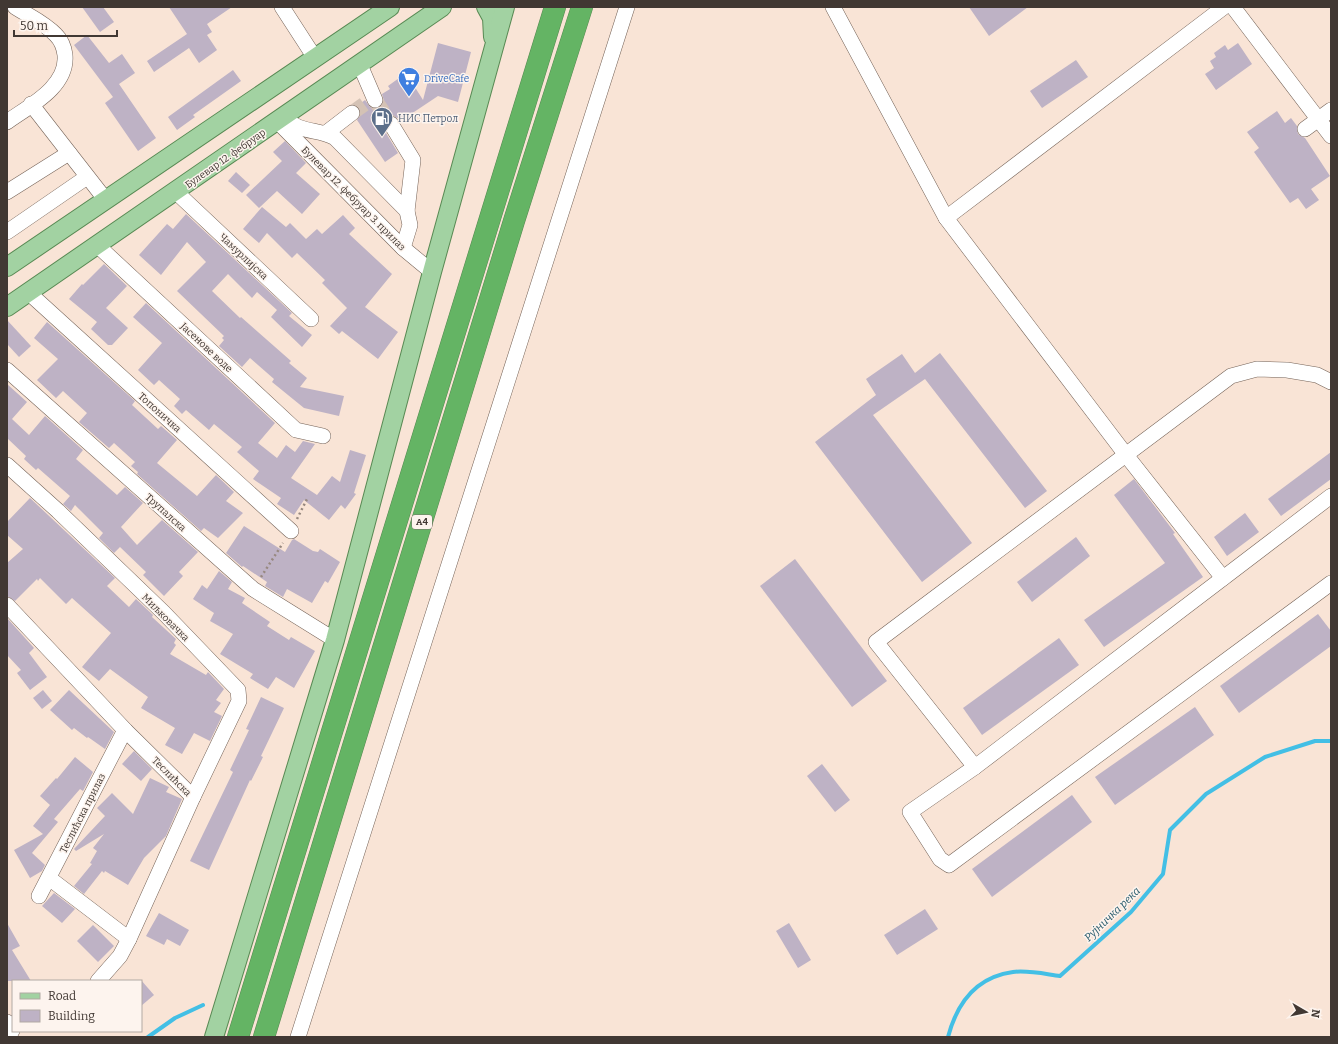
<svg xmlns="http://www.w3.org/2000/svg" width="1338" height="1044" font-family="Bitter,serif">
<rect width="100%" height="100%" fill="#f9e4d6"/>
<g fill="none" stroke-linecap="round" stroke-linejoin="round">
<g stroke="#43bfe5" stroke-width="4">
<polyline points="148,1037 175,1018 203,1005"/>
<path d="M948,1037C957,1003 976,977 1013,972C1028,970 1045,974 1060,976L1131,912L1163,874L1170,830L1206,794L1265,757L1315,741H1331"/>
</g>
</g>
<g fill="#beb2c5">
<polygon points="82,7 103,7 114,22 100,32"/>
<polygon points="169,7 232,7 207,24 212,32 207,35 217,50 199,63 189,48 154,72 147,61 187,34"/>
<polygon points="969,7 1028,7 989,36"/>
<polygon points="87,35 109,63 122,54 135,73 119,84 156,138 138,151 105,103 113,97 74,45"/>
<polygon points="438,43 471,52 458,102 438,96 408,116 407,114 399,119 391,115 386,117 382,124 383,128 398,153 385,162 357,120 361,112 357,106 365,100 370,107 379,108 384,101 382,94 390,89 388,86 406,73 423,100"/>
<polygon points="1238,43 1252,64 1216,90 1205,74 1214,68 1210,61 1216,57 1214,53 1225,45 1228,50"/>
<polygon points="1076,60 1088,77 1042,108 1030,91"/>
<polygon points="233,70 241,81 193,115 195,117 177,130 168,117"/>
<polygon points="1277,111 1285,123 1291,118 1297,126 1298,134 1305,138 1330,176 1311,189 1319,200 1306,209 1298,198 1290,203 1254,152 1259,148 1247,132"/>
<polygon points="285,141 306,163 296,173 320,194 302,214 277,191 259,208 246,195 282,161 273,152"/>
<polygon points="236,172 250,185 242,193 228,181"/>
<polygon points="262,207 286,227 290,223 306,239 317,229 322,234 343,215 355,228 349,234 392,274 365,307 398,332 378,359 342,331 339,334 330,326 347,308 322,283 325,280 297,253 292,258 267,233 259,243 243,229"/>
<polygon points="186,214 292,313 289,316 312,335 302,347 271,317 277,310 257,292 252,298 228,274 212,291 240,318 241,317 291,361 289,363 307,378 300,387 344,396 339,416 304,408 272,382 274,379 250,358 242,367 219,346 224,340 222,338 224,336 177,291 206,262 187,242 161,275 139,255 167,224 173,229"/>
<polygon points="104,264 127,286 106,308 128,328 112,345 108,345 91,329 97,322 69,299 82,284 83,285"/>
<polygon points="146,303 275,423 258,443 277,458 286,445 295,452 303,441 315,444 291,478 317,495 332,476 340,482 350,450 366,455 354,493 356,494 345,509 341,505 329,520 304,500 294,515 277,504 281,498 253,479 259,471 237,452 242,447 214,424 209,430 186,410 182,414 174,406 180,399 159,380 154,385 138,370 162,343 133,317"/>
<polygon points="7,320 31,346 19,357 7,344"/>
<polygon points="47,322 135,401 132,405 158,429 161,426 177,440 157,463 197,496 216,475 234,492 226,501 243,513 218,538 204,528 201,531 137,474 138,472 131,466 135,462 114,443 109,448 79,422 87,413 63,391 56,398 37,380 58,359 34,338"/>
<polygon points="940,353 1047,491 1025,508 925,379 873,415 972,543 922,582 815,442 876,395 866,379 902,354 915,373"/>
<polygon points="7,384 27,402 12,419 29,435 45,416 83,450 76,459 117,495 125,487 143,503 121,527 137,545 162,520 198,552 179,572 183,576 164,596 143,575 146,572 120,547 114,553 99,538 103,533 75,505 71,511 63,504 70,496 38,468 36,470 24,459 26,456 7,438"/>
<polygon points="1331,452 1331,479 1281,516 1268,499"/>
<polygon points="1134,479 1175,533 1173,534 1203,577 1104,647 1084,620 1165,563 1114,495"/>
<polygon points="30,498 115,578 107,586 129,607 136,599 153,615 152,617 176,639 174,643 176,645 170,654 206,675 208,672 224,689 216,700 221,703 214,712 222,716 210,741 194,733 182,754 165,745 175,728 141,708 148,697 110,669 99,681 82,667 111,633 72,598 66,604 40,578 38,581 37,579 15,601 7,596 7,563 23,549 7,535 7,522"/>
<polygon points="1245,513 1259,532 1227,556 1214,537"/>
<polygon points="244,526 285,552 292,540 294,539 313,551 318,552 320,549 340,562 328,583 325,581 312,603 287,589 283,597 265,586 267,582 243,566 242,567 226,553"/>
<polygon points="1076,537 1090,556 1032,602 1017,582"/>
<polygon points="795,559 887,681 852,707 760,586"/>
<polygon points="219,571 232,582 228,589 245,598 242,603 270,622 267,626 289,640 291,637 315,651 294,688 276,677 268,689 250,678 253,674 220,654 233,634 210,621 214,613 193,599 202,585 207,589"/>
<polygon points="1318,614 1331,631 1331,646 1239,713 1220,686"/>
<polygon points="7,618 34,648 29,653 47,677 30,690 17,673 21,670 7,655"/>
<polygon points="1059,638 1079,665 982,735 963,708"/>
<polygon points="43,690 52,701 42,709 33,698"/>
<polygon points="69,690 114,732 105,749 88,737 87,738 74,728 72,730 50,710"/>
<polygon points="261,697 284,708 261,756 263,757 251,781 250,780 209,870 190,861 233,772 230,770 249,730 246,729"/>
<polygon points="1195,707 1214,735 1115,805 1095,777"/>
<polygon points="134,751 152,769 141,781 122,764"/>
<polygon points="75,757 93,772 83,791 80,789 54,819 58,822 32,853 45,865 42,871 30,878 14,850 43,834 33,826 50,805 40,796 56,778 57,779"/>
<polygon points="822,764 850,800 835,812 807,776"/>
<polygon points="150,778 169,787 166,792 182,799 166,836 144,858 128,885 105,871 104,873 102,871 84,894 74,886 92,864 90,863 97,851 93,848 104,834 76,851 74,849 105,816 97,808 112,793 133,814"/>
<polygon points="1072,795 1092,822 992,897 972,869"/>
<polygon points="54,893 75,909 62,923 42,906"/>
<polygon points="925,909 938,929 897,955 884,935"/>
<polygon points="159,913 189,930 180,946 167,939 164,945 146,936"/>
<polygon points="7,923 20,946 12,950 31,981 7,981"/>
<polygon points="789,923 811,960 798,968 776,931"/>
<polygon points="93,925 114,946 98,962 77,941"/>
<polygon points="141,980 154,995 141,1006"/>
</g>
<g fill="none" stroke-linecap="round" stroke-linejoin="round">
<g stroke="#d4c2b5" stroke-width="15" stroke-dasharray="15 8" stroke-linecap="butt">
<polyline points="375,100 391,124"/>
<polyline points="352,113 370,100"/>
</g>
<g stroke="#756358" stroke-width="16">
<g id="minor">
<polyline points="282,7 315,58"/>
<polyline points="833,7 946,218 1126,455 1223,578"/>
<polyline points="1233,7 1331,136"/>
<polyline points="360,65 375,100"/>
<polyline points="31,104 105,199"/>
<path d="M285,117C298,134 319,128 335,138L407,211L410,225L403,248"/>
<path d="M7,122C29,106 68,87 65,55C64,47 61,40 56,35C45,23 29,16 15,7"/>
<polyline points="278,122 403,248 432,272"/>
<polyline points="391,124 413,160 407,211"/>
<polyline points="1305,129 1331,110"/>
<polyline points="326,133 352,113"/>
<polyline points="7,192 69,153"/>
<polyline points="176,192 311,319"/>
<polyline points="946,218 1224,7"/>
<polyline points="7,232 87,177"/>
<polyline points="98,246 296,430 323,436"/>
<polyline points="29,293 291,531"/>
<polyline points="7,370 253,589 335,640"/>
<polyline points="1331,382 1317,375 1287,370 1257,369 1231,376 876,642 975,767 1331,496"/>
<polyline points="7,465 58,511 164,613 238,690 239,701 193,797"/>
<polyline points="7,605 125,730 193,797 129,939 120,956 98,981"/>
<polyline points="975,767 910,812 940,859 949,865 1331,583"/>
<polyline points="49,878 129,939"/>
<polyline points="39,896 125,730"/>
<polyline points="7,1022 12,1031 7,1032"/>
<polyline points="298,1037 627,7"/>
</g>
</g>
<g stroke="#588953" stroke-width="20">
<g id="major">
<polyline points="486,7 492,18 493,37"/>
<polyline points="7,267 390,7"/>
<polyline points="7,307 442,7"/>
<polyline points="214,1037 335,640 432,272 505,7"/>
</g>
</g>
<g stroke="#588953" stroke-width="22">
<g id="highway">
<polyline points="238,1037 555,7"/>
<polyline points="264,1037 514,221 582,7"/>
</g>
</g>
<g stroke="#97887f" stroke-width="2.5" stroke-dasharray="2 3" stroke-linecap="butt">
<polyline points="297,519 307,499"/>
<polyline points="261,577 283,543"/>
</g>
<use href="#minor" stroke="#fff" stroke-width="15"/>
<use href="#major" stroke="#a2d2a2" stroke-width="18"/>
<use href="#highway" stroke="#64b464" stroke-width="21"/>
</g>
<defs>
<g id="supermarket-pin" transform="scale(1.15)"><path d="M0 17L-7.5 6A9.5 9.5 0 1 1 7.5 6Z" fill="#3f7fe0" stroke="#fdf4ee"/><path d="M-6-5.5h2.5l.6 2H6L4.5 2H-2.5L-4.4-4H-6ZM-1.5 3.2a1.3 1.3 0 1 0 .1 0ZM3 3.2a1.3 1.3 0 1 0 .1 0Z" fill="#fff"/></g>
<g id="fuel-pin" transform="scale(1.15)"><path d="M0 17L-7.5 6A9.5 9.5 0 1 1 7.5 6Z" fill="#5c6f8a" stroke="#fdf4ee"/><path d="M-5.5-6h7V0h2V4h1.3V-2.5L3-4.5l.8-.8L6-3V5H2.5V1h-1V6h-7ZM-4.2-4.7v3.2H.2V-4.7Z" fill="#fff"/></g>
</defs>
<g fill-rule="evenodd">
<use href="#supermarket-pin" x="409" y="78"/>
<use href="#fuel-pin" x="382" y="118"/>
</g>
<g text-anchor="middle" stroke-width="3" stroke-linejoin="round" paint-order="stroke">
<rect fill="#fdf4ee" stroke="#79706b" stroke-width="1" x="412" y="515" width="20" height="14" rx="3"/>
<g font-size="9" font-weight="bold" fill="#413833">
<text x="422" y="525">A4</text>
</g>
<g font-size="10" fill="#366cbe" stroke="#fdf4ee" text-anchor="start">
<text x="424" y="82">DriveCafe</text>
</g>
<g font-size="10" fill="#4e5e75" stroke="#fdf4ee" text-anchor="start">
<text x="398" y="122">НИС Петрол</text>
</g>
<g font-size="10" fill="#413833" stroke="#fdf4ee">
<text transform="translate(225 158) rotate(-35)" y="4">Булевар 12. фебруар</text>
<text transform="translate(354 198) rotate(45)" y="4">Булевар 12. фебруар 3. прилаз</text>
<text transform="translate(244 256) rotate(43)" y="4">Чамурлијска</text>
<text transform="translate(207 347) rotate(43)" y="4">Јасенове воде</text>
<text transform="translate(160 412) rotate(42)" y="4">Топоничка</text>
<text transform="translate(166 512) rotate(42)" y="4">Трупалска</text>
<text transform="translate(166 617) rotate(45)" y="4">Миљковачка</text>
<text transform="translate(172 776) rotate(45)" y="4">Теслићска</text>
<text transform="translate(82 813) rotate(-63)" y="4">Теслићска прилаз</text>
</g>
<g font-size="11" font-style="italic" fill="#2b5d6e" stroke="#fdf4ee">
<text transform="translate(1112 914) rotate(-44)" y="4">Рујничка река</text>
</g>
</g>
<rect width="1338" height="1044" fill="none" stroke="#413833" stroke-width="16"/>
<rect x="12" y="980" width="130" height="52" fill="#fdf4ee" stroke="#b2a9a3"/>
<rect x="20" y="993" width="20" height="6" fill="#a2d2a2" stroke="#b2a9a3"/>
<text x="48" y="1000" font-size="12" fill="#413833">Road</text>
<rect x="20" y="1010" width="20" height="12" fill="#beb2c5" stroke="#b2a9a3"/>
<text x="48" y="1020" font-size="12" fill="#413833">Building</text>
<g transform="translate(1306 1012) rotate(99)" stroke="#fdf4ee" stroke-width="3" paint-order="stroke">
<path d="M0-3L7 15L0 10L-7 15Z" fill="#413833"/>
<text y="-6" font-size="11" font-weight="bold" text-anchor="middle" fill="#413833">N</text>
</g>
<path d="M14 30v6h103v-6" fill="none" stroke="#413833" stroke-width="2"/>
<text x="20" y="30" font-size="12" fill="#413833" stroke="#fdf4ee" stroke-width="3" paint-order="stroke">50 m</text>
</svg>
